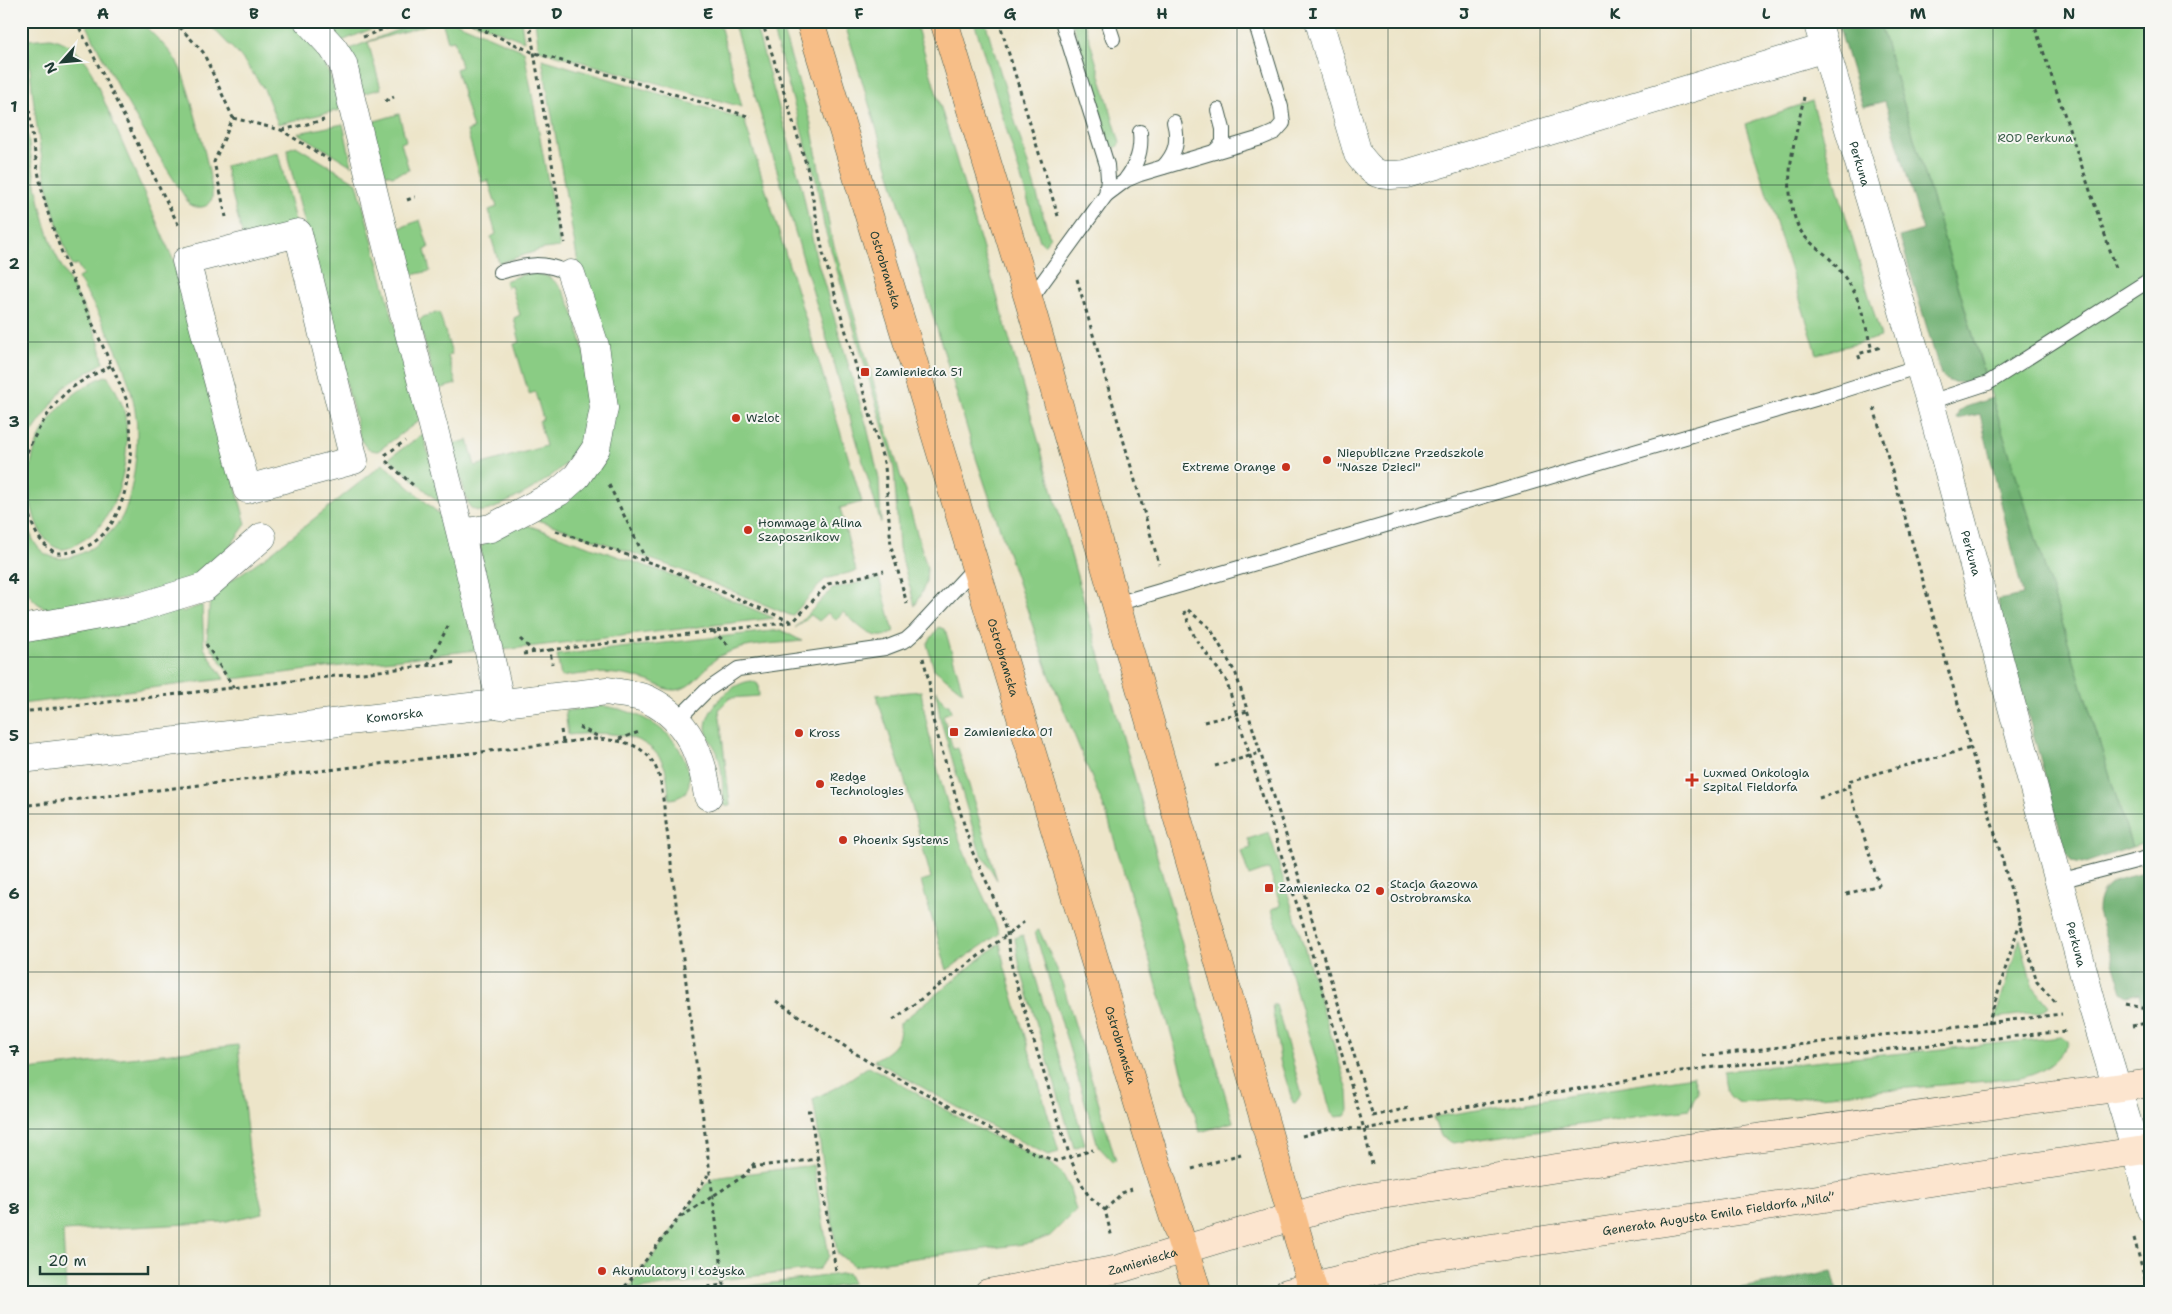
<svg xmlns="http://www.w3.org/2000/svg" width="2172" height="1314" font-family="'Shantell Sans',sans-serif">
<rect width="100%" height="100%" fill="#f6f6f2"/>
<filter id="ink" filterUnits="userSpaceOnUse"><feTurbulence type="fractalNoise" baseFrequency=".02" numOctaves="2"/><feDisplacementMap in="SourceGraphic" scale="10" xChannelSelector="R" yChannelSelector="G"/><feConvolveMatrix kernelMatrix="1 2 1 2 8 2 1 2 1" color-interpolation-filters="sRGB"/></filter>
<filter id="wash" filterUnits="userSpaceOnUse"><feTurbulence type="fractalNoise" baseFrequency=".0096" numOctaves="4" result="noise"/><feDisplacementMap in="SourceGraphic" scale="20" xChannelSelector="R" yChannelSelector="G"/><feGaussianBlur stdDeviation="1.12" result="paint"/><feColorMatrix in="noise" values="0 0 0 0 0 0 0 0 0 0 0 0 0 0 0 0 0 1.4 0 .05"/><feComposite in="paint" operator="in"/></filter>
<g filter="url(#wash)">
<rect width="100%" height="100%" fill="#ede5c9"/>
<g fill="#8acc84" stroke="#54845c">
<path d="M85,21H140C153,35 172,50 180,68C188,83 215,184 212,198C210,208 198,209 190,205C152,146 114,85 85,21Z"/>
<path d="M206,21H290C323,55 329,65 340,110L278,124L264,89L241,57Z"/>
<polygon points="323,21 391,21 337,43"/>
<polygon points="420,21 440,21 368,42 381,89 365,93 359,91 342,52"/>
<polygon points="442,21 453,21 524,51 560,247 543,249 499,263 491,237 496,234 489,210 497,207 488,180 482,182 467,131 473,129 456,69 461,67 454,40 448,41"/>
<polygon points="471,21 521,21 524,41"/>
<polygon points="535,21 719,21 742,107 539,50"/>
<polygon points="733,21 754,21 802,188 815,253 867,427 879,479 881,523"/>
<polygon points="770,21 780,21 811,124 831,235 927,568 926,583 915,606 899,548 894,469 890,451 824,226 816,180"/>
<polygon points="844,21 915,21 997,296 1233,1122 1200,1132 1107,815 1048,671 976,458"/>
<polygon points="974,21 985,21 1050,238 1044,245 1040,241"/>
<polygon points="1072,21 1084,21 1120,143 1116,148 1110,146"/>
<polygon points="1879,21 2151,21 2151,841 2132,847 1992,398"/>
<path d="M50,38C67,41 77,51 88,64L175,264L246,524L214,569L177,585L143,595L52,610C37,606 30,598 23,584L21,508C26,521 29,535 37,546C62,578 110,540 123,515C134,491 139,443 136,417C130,368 103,320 78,278L83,275L77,264L72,266C42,193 35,117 27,40Z"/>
<polygon points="542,59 744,119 862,502 840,508 856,571 825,579 792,616 679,569 529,517 599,458 581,280"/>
<path d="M21,84C28,139 34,193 52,245C65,280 101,328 103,363L65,386L21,448Z"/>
<polygon points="1812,101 1881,337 1817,354 1745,124"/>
<polygon points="399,114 406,141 401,143 409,170 392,176 380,171 370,126 375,121"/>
<polygon points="343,124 352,166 298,133"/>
<path d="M296,146L357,183L420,420L378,451C360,451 358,431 355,417L288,158V149Z"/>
<polygon points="278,153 298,233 245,246 225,166"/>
<polygon points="420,220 429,248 425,250 430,271 407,276 395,230"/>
<path d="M527,273C536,274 546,274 553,280C562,287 569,301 573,312C577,322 595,396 594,405C593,415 588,428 584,437C573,466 533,490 507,502C495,508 480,517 469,506L451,447L454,444L468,440L475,466L546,446L539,421L543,419L535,392L529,394L514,344L520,342L514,318L520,315L511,286L507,287L505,281Z"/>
<polygon points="439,312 452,354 448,356 456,384 439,389 436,387 419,321 423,317"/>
<path d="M105,376L108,377C114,386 119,396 123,407C134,445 121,517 85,539C78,543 69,550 61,549C48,547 40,533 36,522C15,460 46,402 105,376Z"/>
<polygon points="423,434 442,505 389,458"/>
<polygon points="383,464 446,520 476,650 233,679 207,641 210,595 271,553"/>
<polygon points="524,524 672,575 774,618 502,650 482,562 481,547 490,537"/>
<path d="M879,578L894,632C873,645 859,625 843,612L836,620L828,613L819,621L811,615L795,628L832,589Z"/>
<polygon points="202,605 204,648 224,679 21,704 21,641 179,609 182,612"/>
<polygon points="939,627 945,629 963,692 934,669 927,644"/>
<path d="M781,630L802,641C777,644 745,643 722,655C705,663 695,690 674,690C663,690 655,682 645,680C616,671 590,672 561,677L557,655Z"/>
<path d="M752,681L758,684L759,696L730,698L719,709L730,805L725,806C722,789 723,768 717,752C714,745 706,736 706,727C707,707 732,682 752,681Z"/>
<polygon points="936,690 945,704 949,704 951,712 943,715 953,749 958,748 997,880 979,849 940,718"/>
<path d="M921,691C929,744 948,814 969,864C979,888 991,910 999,934L947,970L921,881L931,878L905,781L876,695Z"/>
<path d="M603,706C626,709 647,717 666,733C683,746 707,797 669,799C668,788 668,778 665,768C650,729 601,732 568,735L565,711Z"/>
<polygon points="1269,832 1348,1091 1349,1110 1345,1116 1336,1117 1331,1112 1272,909 1281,906 1269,869 1249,876 1241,851 1251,848 1248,839"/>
<polygon points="1039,930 1061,978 1116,1161 1113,1162 1098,1146 1035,932"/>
<polygon points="1023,935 1085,1144 1074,1148 1020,968 1015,938"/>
<polygon points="2020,938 2032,985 2049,1006 2041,1012 1995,1018"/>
<path d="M1000,943L1004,965L1059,1152L1048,1155L996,1129L874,1060C891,1051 901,1044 900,1023Z"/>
<polygon points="1272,1005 1276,1005 1300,1087 1301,1095 1295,1103 1293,1103 1280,1060"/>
<path d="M2062,1037L2069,1042C2058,1062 2043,1073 2020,1078L1741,1103C1725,1098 1725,1085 1724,1071Z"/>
<polygon points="238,1045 249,1151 263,1213 222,1222 63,1231 66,1293 21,1293 21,1071"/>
<polygon points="869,1066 984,1132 1053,1165 1063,1175 1069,1186 1076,1210 1050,1236 1031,1243 854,1266 837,1253 813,1099 841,1085"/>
<polygon points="1693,1076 1698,1092 1689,1109 1453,1143 1440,1136 1433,1117"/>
<polygon points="813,1165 829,1256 819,1269 628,1290 705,1185 713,1178"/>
<polygon points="848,1273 853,1283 807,1293 698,1293"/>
</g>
<g fill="#6fb072" stroke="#477653">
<path d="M1837,21H1879L1985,376C1969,380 1954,389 1941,375L1900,237L1923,230L1885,101L1863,107Z"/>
<polygon points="1992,398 2132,847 2082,864 2072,862 2067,855 2000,614 1998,600 2023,595 1980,414 1956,419 1959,411 1963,408"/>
<path d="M2151,871V1005L2142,1006L2139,993L2128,996L2122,992L2098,912C2098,878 2124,879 2151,871Z"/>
<polygon points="1832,1271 1838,1293 1742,1293 1741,1288"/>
</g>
</g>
<g filter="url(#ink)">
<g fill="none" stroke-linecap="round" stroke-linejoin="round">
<g stroke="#3e564a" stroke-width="16">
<g id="lane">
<polyline points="1107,21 1113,39"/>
<polyline points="1214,152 1223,143 1223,129 1218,110"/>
<path d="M1163,167C1176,153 1179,141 1174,122"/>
<path d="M1126,179C1137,164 1142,151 1140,132"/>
<polyline points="1106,195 1126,180 1140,174 1261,138 1275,132 1283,123 1281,107 1255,21"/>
<path d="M500,272C528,264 543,261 571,274"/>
<polyline points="1029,301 1106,195 1108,179 1107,165 1062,21"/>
<polyline points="1930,402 1988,383 2151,279"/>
<polyline points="1116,604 1832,394 1920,366"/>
<polyline points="678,719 706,691 738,669 885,648 906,640 915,632 976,566"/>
<polyline points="2059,881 2151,857"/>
</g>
</g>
<g stroke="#3e564a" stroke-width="29">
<g id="street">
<path d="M308,21L333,48L343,64C391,279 454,490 501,705"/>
<path d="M1319,21L1358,154C1375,177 1379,176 1406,174L1825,48"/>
<path id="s1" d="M1817,21L1930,402L2093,1008L2136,1151L2151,1210"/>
<polygon points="298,233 354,460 247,489 186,261"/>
<polyline points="462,533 491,528 559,492 577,476 596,448 604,408 595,346 571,274"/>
<polyline points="21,629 133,609 205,587 262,537"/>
<path id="s2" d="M21,759L607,691C620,694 637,694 649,700C688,719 702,755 708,796"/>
</g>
</g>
<g stroke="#3e564a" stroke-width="29">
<g id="secondary">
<path id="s3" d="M988,1293L1119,1269L1342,1202L1381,1195L1720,1143L2151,1083"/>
<path id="s4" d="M1287,1293L1418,1259L2151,1149"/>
</g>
</g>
<g stroke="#3e564a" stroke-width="29">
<g id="primary">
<path id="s5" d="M810,21L1155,1159L1198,1293"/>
<polyline points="944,21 1029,301 1314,1293"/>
</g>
</g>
<g stroke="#3e564a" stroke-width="3" stroke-dasharray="4 4" stroke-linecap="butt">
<polyline points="76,21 180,228"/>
<polyline points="174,21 203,52 233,118 214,162 226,217"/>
<polyline points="463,21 532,52 751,117"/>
<polyline points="529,21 565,243"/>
<polyline points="762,21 807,167 823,253 885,466 891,546 907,604"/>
<polyline points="999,21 1058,216"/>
<polyline points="2033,21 2117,271"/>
<polyline points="21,23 39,21"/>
<polyline points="363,37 404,21"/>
<path d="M21,46C30,103 32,164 50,219C70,281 102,341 127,401C137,454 130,555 56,553C32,540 29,514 23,489"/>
<path d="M1804,97C1796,137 1781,180 1796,221C1801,237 1814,245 1826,255C1835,263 1843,275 1850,285C1862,303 1866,329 1872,350"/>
<polyline points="385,101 394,97"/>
<polyline points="233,118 281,130 331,161"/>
<polyline points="282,130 324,120"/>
<polyline points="407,200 415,197"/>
<polyline points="1077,279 1159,564"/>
<polyline points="1860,359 1858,354 1881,347"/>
<polyline points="1874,408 2020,922"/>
<polyline points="385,455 405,441"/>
<polyline points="386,461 413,485"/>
<path d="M21,467C28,446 50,405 68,391C81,380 97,373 112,365"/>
<polyline points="21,477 21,491"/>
<polyline points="609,485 646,560"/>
<polyline points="556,531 669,569 792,622"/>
<polyline points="1188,610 1210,628 1236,674 1373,1116 1409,1108"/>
<polyline points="1184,611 1195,638 1226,680 1304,927 1364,1129 1411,1121 1465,1107 1706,1068 2066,1031"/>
<polyline points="713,631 728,645"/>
<polyline points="520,639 534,652"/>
<polyline points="206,644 234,688"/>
<polyline points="550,650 793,622 828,584 884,571"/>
<polyline points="523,654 550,650 552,664"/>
<polyline points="923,658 929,681 932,717 972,851 990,889 1007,933 1013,974 1070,1157 1078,1177 1088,1195 1105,1210 1112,1238"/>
<polyline points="428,665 449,624"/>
<polyline points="21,712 458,662"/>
<polyline points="1204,722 1248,711"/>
<polyline points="579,727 601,738"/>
<polyline points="561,730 563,742"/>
<polyline points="619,739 639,732"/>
<polyline points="1215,766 1260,753"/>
<polyline points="1819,798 1849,788 1848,781 1971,748"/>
<path d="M21,806L592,739C626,740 652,744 661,783L724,1285L656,1293"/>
<polyline points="1846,894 1879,885 1849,788"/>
<polyline points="776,1001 867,1061 1036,1154 1056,1161 1093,1150"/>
<polyline points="2126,1004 2151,1010"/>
<polyline points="893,1020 1024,922"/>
<polyline points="1988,1024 2020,922 2037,982 2057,1004"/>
<polyline points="2132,1026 2151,1022"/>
<polyline points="1703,1056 2062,1014"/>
<polyline points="807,1111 810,1111 836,1271"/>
<polyline points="1302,1136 1331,1128 1364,1129 1372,1164"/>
<polyline points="752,1167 818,1159"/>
<polyline points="1192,1169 1241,1154"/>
<polyline points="1105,1210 1122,1193 1132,1189"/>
<polyline points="681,1217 745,1175 756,1161"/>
<polyline points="2134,1238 2149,1293"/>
<polyline points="620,1293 678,1219 708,1175"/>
</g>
<use href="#lane" stroke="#fff" stroke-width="14"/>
<use href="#street" stroke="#fff" stroke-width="28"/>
<use href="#secondary" stroke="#fce5cf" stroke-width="28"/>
<use href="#primary" stroke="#f7be87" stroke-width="28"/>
</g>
</g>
<path fill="none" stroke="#1f3d34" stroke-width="1" stroke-opacity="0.55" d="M179,21V1293M330,21V1293M481,21V1293M632,21V1293M784,21V1293M935,21V1293M1086,21V1293M1237,21V1293M1388,21V1293M1540,21V1293M1691,21V1293M1842,21V1293M1993,21V1293M21,185H2151M21,342H2151M21,500H2151M21,657H2151M21,814H2151M21,972H2151M21,1129H2151"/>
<g fill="#c8321e" stroke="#f6f6f2" stroke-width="2">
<rect x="860" y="367" width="10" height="10" rx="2.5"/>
<circle cx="736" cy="418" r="5"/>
<circle cx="1327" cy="460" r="5"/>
<circle cx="1286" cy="467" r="5"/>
<circle cx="748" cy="530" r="5"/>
<rect x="949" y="727" width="10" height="10" rx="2.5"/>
<circle cx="799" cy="733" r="5"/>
<path d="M1689.5 772.5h5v5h5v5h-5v5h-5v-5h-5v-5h5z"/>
<circle cx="820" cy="784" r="5"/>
<circle cx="843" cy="840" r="5"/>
<rect x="1264" y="883" width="10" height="10" rx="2.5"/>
<circle cx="1380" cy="891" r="5"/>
<circle cx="602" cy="1271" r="5"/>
</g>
<g text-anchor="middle" stroke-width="4" stroke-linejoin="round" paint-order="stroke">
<g font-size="12" fill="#345a44" stroke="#f6f6f2">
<text x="2035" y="142">ROD Perkuna</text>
</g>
<g font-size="12" fill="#1f3d34" stroke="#f6f6f2">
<text dy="4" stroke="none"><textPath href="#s1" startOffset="149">Perkuna</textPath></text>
<text dy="4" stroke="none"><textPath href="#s5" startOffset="260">Ostrobramska</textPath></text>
<text dy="4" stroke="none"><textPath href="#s1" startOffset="554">Perkuna</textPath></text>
<text dy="4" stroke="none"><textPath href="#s5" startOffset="665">Ostrobramska</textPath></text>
<text dy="4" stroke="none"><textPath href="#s2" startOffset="376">Komorska</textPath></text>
<text dy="4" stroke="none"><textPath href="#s1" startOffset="959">Perkuna</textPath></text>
<text dy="4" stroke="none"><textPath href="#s5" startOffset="1070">Ostrobramska</textPath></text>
<text dy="4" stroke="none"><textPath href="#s4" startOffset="439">Generała Augusta Emila Fieldorfa „Nila”</textPath></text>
<text dy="4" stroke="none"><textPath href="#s3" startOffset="158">Zamieniecka</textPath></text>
</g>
<g font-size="12" fill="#1f3d34" stroke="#f6f6f2" text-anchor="start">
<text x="875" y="376">Zamieniecka 51</text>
<text x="746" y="422">Wzlot</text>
<text x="1337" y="457">Niepubliczne Przedszkole<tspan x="1337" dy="14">"Nasze Dzieci"</tspan></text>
<text x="1276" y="471" text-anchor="end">Extreme Orange</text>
<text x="758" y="527">Hommage à Alina<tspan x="758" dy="14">Szaposznikow</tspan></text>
<text x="964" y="736">Zamieniecka 01</text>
<text x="809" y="737">Kross</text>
<text x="1703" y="777">Luxmed Onkologia<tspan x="1703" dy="14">Szpital Fieldorfa</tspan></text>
<text x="830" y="781">Redge<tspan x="830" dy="14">Technologies</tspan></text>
<text x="853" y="844">Phoenix Systems</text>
<text x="1390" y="888">Stacja Gazowa<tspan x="1390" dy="14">Ostrobramska</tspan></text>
<text x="1279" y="892">Zamieniecka 02</text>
<text x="612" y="1275">Akumulatory i Łożyska</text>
</g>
</g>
<rect width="2172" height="1314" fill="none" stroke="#f6f6f2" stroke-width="55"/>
<g transform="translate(62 62) rotate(243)" stroke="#f6f6f2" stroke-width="4" paint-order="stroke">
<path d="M0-4L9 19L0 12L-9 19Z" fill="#1f3d34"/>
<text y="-8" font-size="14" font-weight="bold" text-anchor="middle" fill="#1f3d34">N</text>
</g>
<path d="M40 1266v8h108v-8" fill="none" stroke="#1f3d34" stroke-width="2.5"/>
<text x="48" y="1266" font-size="15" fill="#1f3d34" stroke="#f6f6f2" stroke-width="4" paint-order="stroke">20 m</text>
<rect x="28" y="28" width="2116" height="1258" fill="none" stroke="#1f3d34" stroke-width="2"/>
<g font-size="16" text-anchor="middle" font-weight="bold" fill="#1f3d34">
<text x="103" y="19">A</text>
<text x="254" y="19">B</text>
<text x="406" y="19">C</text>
<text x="557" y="19">D</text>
<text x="708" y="19">E</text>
<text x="859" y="19">F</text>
<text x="1010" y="19">G</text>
<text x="1162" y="19">H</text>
<text x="1313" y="19">I</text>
<text x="1464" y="19">J</text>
<text x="1615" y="19">K</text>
<text x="1766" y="19">L</text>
<text x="1918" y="19">M</text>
<text x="2069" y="19">N</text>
<text x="14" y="112">1</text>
<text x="14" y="269">2</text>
<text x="14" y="427">3</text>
<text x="14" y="584">4</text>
<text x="14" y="741">5</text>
<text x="14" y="899">6</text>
<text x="14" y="1056">7</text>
<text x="14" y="1214">8</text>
</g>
</svg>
